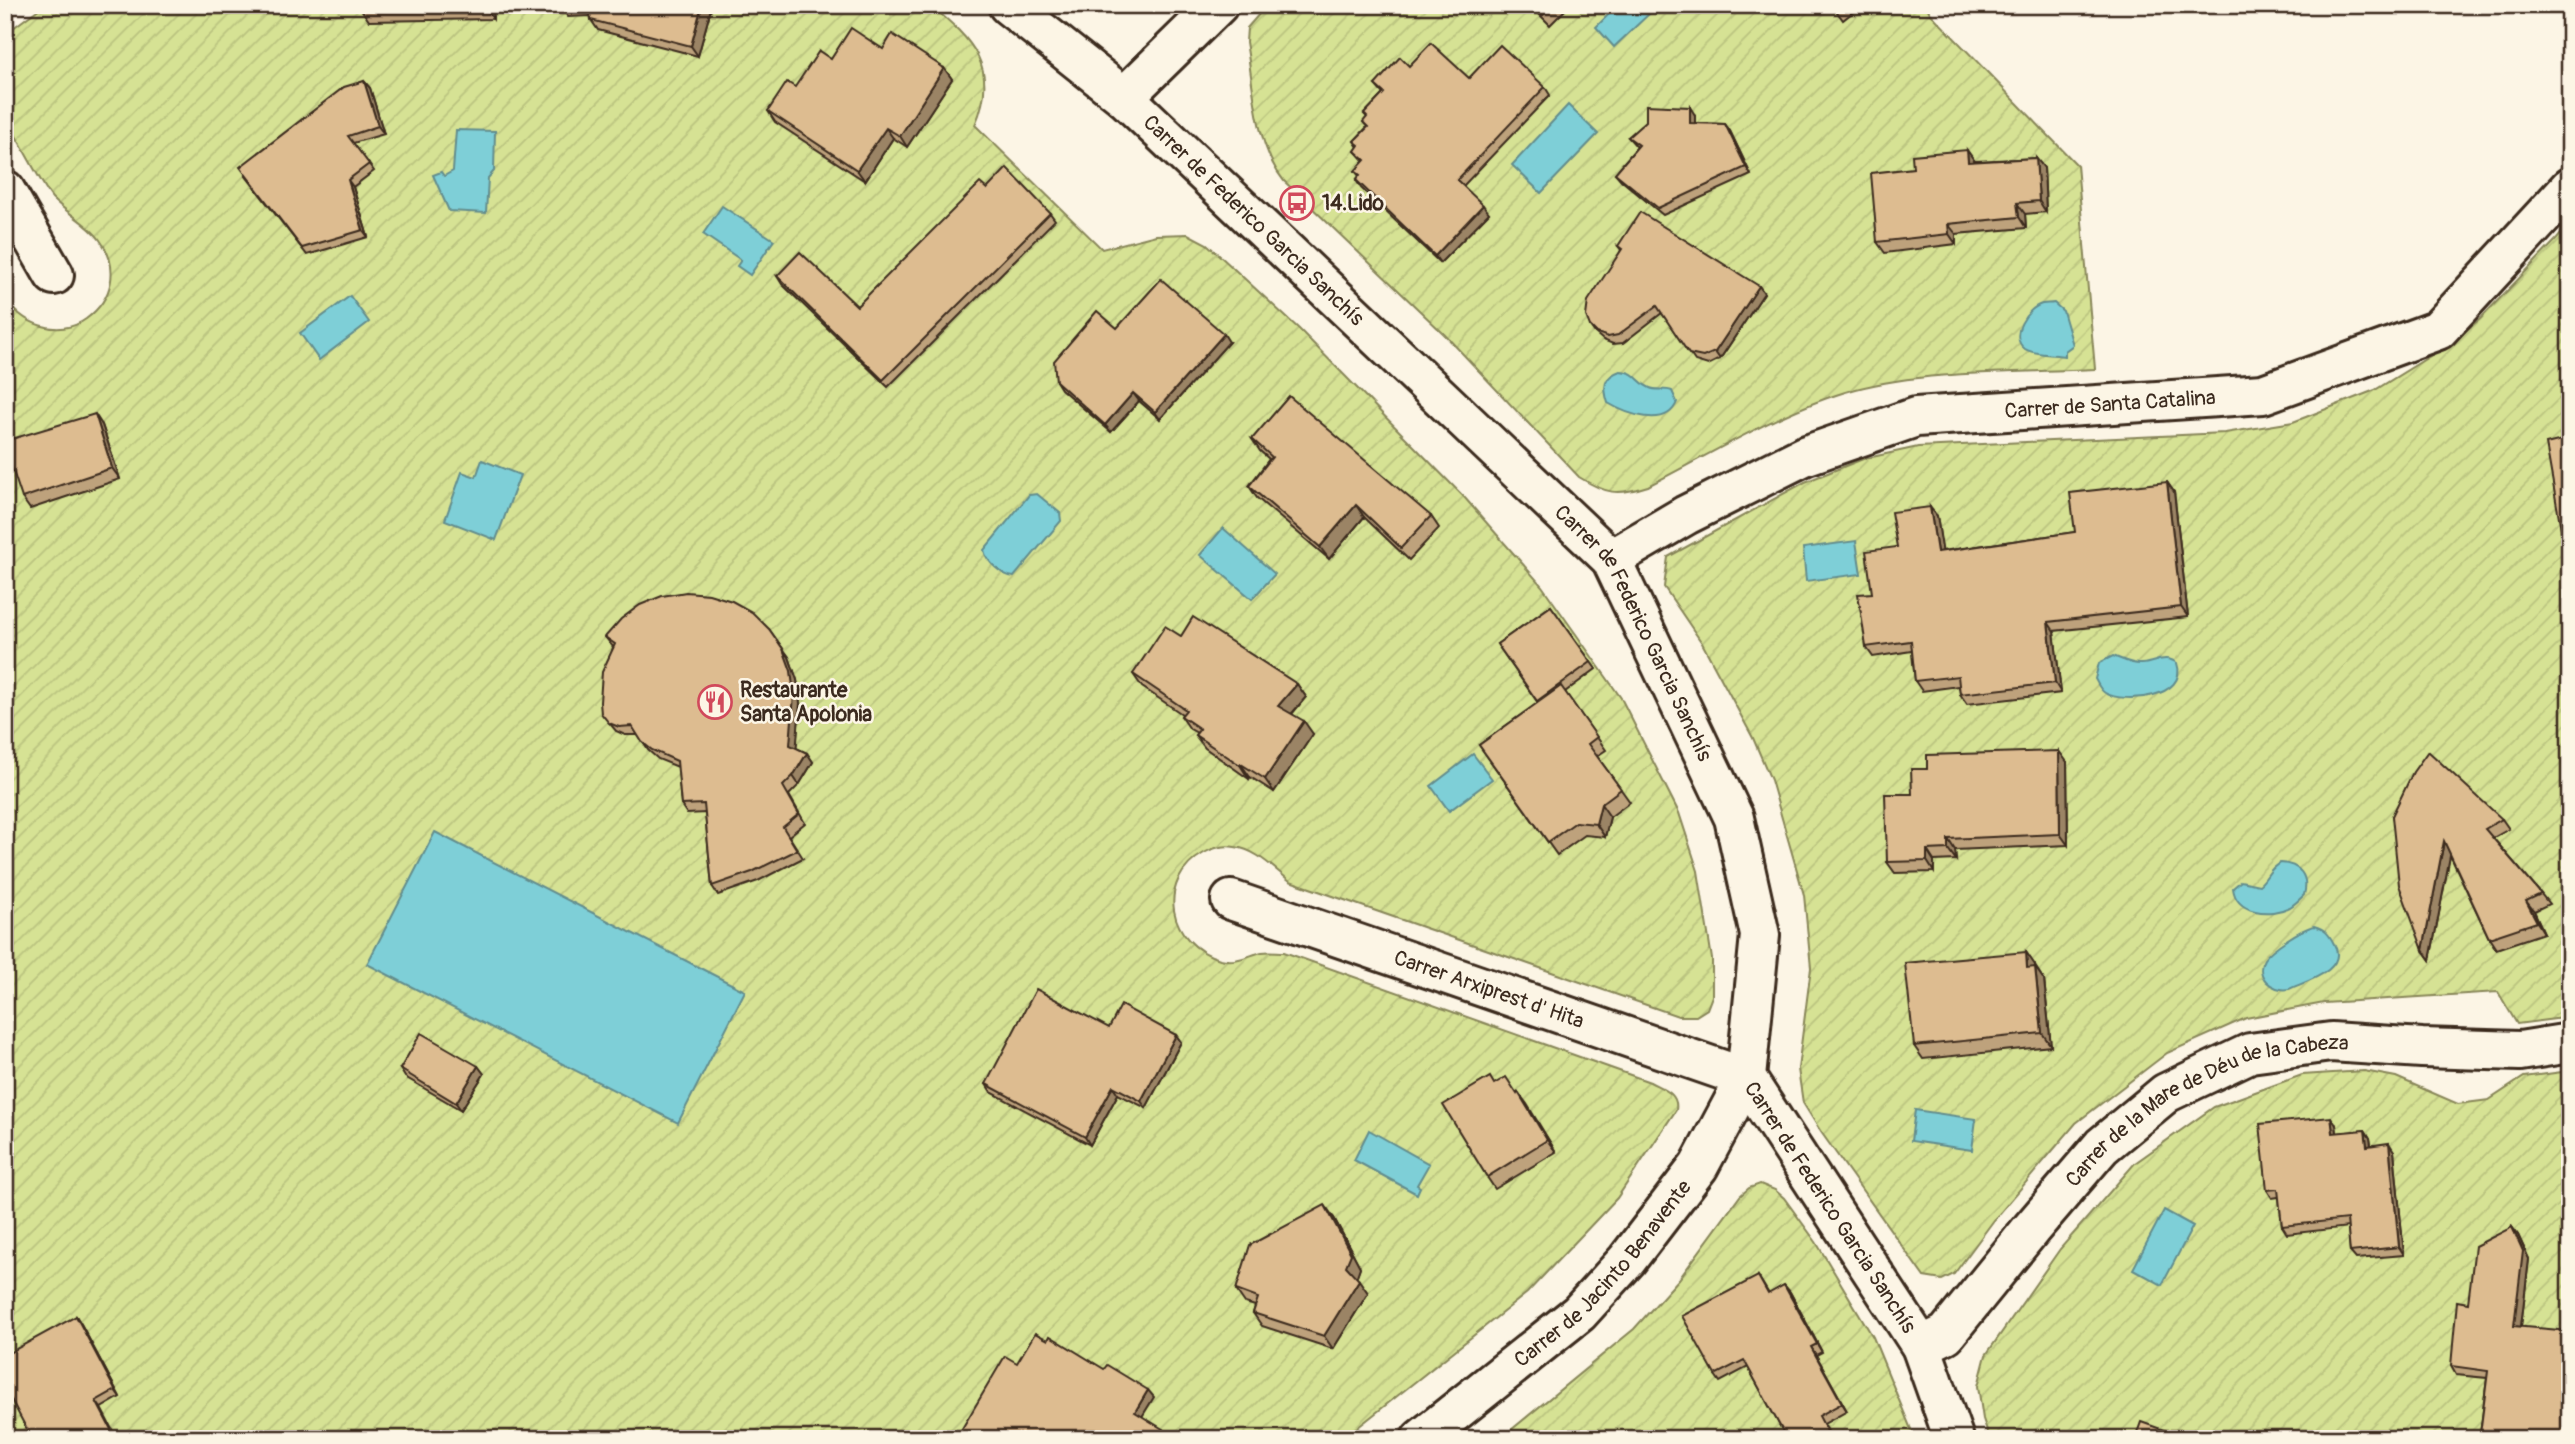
<svg xmlns="http://www.w3.org/2000/svg" width="2575" height="1444" font-family="Pangolin,sans-serif">
<defs>
<pattern id="garden-furrows" width="10" height="10" patternUnits="userSpaceOnUse" patternTransform="scale(1.75)"><rect width="10" height="10" fill="#d6e294"/><path d="M-1 1l2-2M0 10L10 0M9 11l2-2" fill="none" stroke="#b9c27f"/></pattern>
</defs>
<rect width="100%" height="100%" fill="#fcf5e5"/>
<filter id="ink" filterUnits="userSpaceOnUse"><feTurbulence type="fractalNoise" baseFrequency=".0143" numOctaves="2"/><feDisplacementMap in="SourceGraphic" scale="14" xChannelSelector="R" yChannelSelector="G"/><feConvolveMatrix kernelMatrix="1 2 1 2 8 2 1 2 1" color-interpolation-filters="sRGB"/></filter>
<g filter="url(#ink)">
<g fill="url(#garden-furrows)" stroke="#888659" stroke-width="2">
<path d="M44,5H930C973,40 1000,68 975,125L1102,249L1156,235L1188,234L1207,244L1299,329L1464,497L1542,586L1621,698L1679,813L1698,871L1712,959V996L1707,1009L1696,1016H1678L1290,881C1274,869 1256,849 1235,847C1225,845 1213,848 1204,853C1155,881 1168,944 1220,959C1236,963 1247,956 1262,952C1269,951 1277,952 1284,952L1650,1082C1663,1089 1679,1093 1676,1110L1617,1198L1527,1293L1343,1439H5V296C19,324 59,339 86,319C113,299 120,268 100,240C88,223 66,213 52,198C46,191 7,121 5,114C1,94 5,55 5,34Z"/>
<path d="M1267,5H1926L1930,13L2077,165L2095,369C2021,373 1927,370 1856,389C1785,408 1713,453 1648,486C1617,496 1606,494 1579,477L1444,334L1284,181C1255,145 1254,87 1246,42L1247,28Z"/>
<polygon points="2570,223 2570,1017 2517,1024 2498,992 2324,1003 2246,1018 2167,1053 2076,1123 1994,1220 1954,1274 1942,1280 1924,1277 1821,1132 1803,1103 1798,1069 1811,968 1804,895 1771,780 1753,738 1702,643 1664,587 1668,557 1805,482 1863,459 1918,447 2225,433 2293,422 2375,390 2451,343 2480,319 2557,239"/>
<polygon points="2364,1071 2396,1077 2458,1104 2489,1100 2524,1077 2570,1071 2570,1439 1990,1439 1983,1419 1978,1386 1986,1355 2060,1249 2135,1163 2214,1107 2302,1075"/>
<polygon points="1760,1184 1775,1190 1784,1198 1816,1242 1873,1337 1915,1439 1500,1439 1634,1329 1679,1279 1740,1196 1749,1188"/>
</g>
<g fill="#7ecfd7" stroke="#638d8d" stroke-width="2">
<polygon points="1618,5 1643,5 1650,13 1614,47 1596,27"/>
<polygon points="1568,105 1598,134 1541,193 1512,165"/>
<polygon points="456,130 495,131 494,171 488,178 486,213 449,211 433,175 441,172 444,176 453,171"/>
<polygon points="722,206 774,240 750,275 737,266 741,260 703,234"/>
<polygon points="350,296 369,322 319,360 300,333"/>
<path d="M2054,303L2063,311L2073,345L2065,351V356C2053,354 2034,355 2025,349C2008,336 2027,308 2042,304C2046,303 2050,304 2054,303Z"/>
<path d="M1620,371C1638,372 1636,382 1650,388C1656,391 1665,388 1672,391L1677,402C1667,429 1626,414 1608,403C1603,387 1603,377 1620,371Z"/>
<polygon points="482,460 520,475 496,540 445,520 462,472 476,477"/>
<path d="M1037,494L1060,513L1061,521L1014,577C1002,576 986,561 984,550L1029,495Z"/>
<polygon points="1223,528 1275,574 1252,599 1200,555"/>
<polygon points="1856,541 1861,574 1806,581 1803,548"/>
<path d="M2113,656C2121,659 2133,665 2142,664C2156,663 2164,654 2177,663C2189,698 2124,704 2105,693C2100,690 2098,684 2095,679L2099,663Z"/>
<polygon points="1473,754 1492,779 1449,811 1431,786"/>
<polygon points="435,832 745,991 678,1123 367,964"/>
<path d="M2280,863C2300,864 2309,876 2304,895C2300,899 2295,904 2290,907C2270,917 2236,914 2233,888L2241,881L2259,885C2268,878 2269,868 2280,863Z"/>
<path d="M2314,926C2325,929 2329,934 2334,944C2349,970 2306,981 2289,989C2272,992 2254,976 2264,959C2272,948 2301,929 2314,926Z"/>
<polygon points="1915,1110 1976,1119 1972,1150 1911,1141"/>
<polygon points="1369,1130 1429,1164 1417,1185 1420,1187 1417,1194 1354,1160"/>
<polygon points="2164,1210 2193,1226 2162,1285 2133,1269"/>
</g>
<g fill="none" stroke-linecap="round" stroke-linejoin="round">
<g stroke="#3b2a1e" stroke-width="44">
<g id="street">
<path id="s1" d="M1008,5L1124,97L1611,559L1734,818L1760,935L1746,1078L1921,1346L1954,1439"/>
<polyline points="1124,97 1218,5"/>
<polyline points="5,190 54,275"/>
<path id="s2" d="M1611,559L1686,515L1804,456L1916,417L2263,394L2438,330L2570,187"/>
<path id="s3" d="M1231,900L1746,1078"/>
<path id="s4" d="M1921,1346L1946,1334L2031,1229L2102,1146L2166,1093L2250,1053L2331,1042L2422,1048L2520,1051L2570,1043"/>
<path id="s5" d="M1421,1439L1579,1313L1627,1260L1699,1166L1746,1078"/>
</g>
</g>
<use href="#street" stroke="#fcf5e5" stroke-width="38"/>
</g>
<g fill="#bea27c" stroke="#3b2a1e" stroke-width="2">
<polygon points="493,5 493,19 369,21 361,9"/>
<polygon points="561,5 712,5 698,56 598,30 591,20 591,16 568,17 561,7"/>
<polygon points="1530,5 1570,5 1550,25"/>
<polygon points="1832,5 1862,5 1843,20"/>
<polygon points="883,49 944,68 952,79 907,147 893,138 865,181 775,122 768,111 795,87 831,59"/>
<polygon points="1409,66 1469,78 1545,87 1550,95 1463,186 1489,213 1440,263 1361,188 1356,180 1359,176 1355,171 1364,161 1355,151 1358,147 1354,141 1367,127 1363,122 1367,117 1364,114 1383,94 1375,85"/>
<polygon points="364,81 370,88 384,134 353,143 374,171 353,187 368,237 307,255 245,175"/>
<polygon points="1695,115 1695,123 1725,124 1730,131 1751,175 1663,215 1621,180 1615,173 1637,147 1628,137"/>
<polygon points="2036,158 2044,168 2046,212 2025,214 2026,228 1956,234 1956,244 1885,253 1877,242 1974,160 1975,161"/>
<polygon points="1050,213 1055,220 888,387 782,284 777,276 857,306"/>
<polygon points="1618,246 1759,286 1764,293 1720,359 1708,365 1695,361 1662,313 1623,343 1613,344 1603,340 1595,333 1590,326 1621,250"/>
<polygon points="1117,328 1229,342 1160,419 1139,401 1111,432 1061,389 1056,381"/>
<polygon points="102,425 120,479 30,509 22,498"/>
<polygon points="1252,439 1431,516 1439,528 1409,560 1364,517 1329,559 1257,498 1249,486 1269,459 1260,451"/>
<polygon points="2167,482 2174,492 2188,617 2054,631 2061,693 1967,704 1960,694 1959,686 1922,691 1915,681 1912,651 1873,657 1866,647 1897,547 1937,516 1942,551 2075,532"/>
<polygon points="1551,606 1596,669 1565,692 1606,750 1597,756 1630,802 1610,817 1605,837 1585,835 1557,855 1479,745 1538,703 1497,644"/>
<polygon points="769,629 789,657 797,680 800,703 796,748 807,753 813,762 799,785 789,795 805,823 789,836 803,858 758,881 718,895 712,886 705,813 687,814 681,805 678,767 658,759 648,750 638,735 625,735 616,731 601,713 613,647 605,637"/>
<polygon points="1181,636 1297,684 1306,697 1292,714 1313,734 1274,792 1250,777 1249,779 1205,748 1195,735 1197,733 1190,729 1181,716 1182,714 1142,687 1133,674"/>
<polygon points="2067,762 2068,845 1955,850 1956,860 1934,861 1934,872 1895,873 1887,862 1912,794 1927,769"/>
<polygon points="2392,816 2502,819 2509,829 2493,838 2541,894 2549,904 2534,911 2544,933 2496,949 2489,938 2450,855 2430,960 2423,950"/>
<polygon points="2026,952 2044,980 2051,1046 1923,1059 1914,1046"/>
<polygon points="1109,1028 1176,1035 1181,1042 1146,1108 1118,1094 1090,1145 991,1092 986,1084"/>
<polygon points="478,1066 484,1074 461,1110 405,1077 400,1069"/>
<polygon points="1518,1092 1556,1152 1495,1189 1487,1177"/>
<polygon points="2336,1125 2337,1133 2365,1130 2370,1138 2371,1145 2394,1151 2404,1255 2356,1259 2350,1252 2348,1227 2287,1234 2282,1226 2279,1197 2272,1198 2267,1190"/>
<polygon points="1334,1218 1360,1267 1356,1277 1368,1293 1333,1349 1262,1326 1253,1313 1255,1306 1245,1303 1236,1290"/>
<polygon points="2512,1227 2518,1235 2529,1259 2521,1326 2570,1439 2483,1439 2480,1434 2487,1378 2456,1375 2451,1366 2468,1303"/>
<polygon points="1758,1276 1769,1294 1784,1285 1790,1292 1822,1352 1816,1355 1847,1411 1824,1424 1832,1439 1787,1439 1748,1367 1720,1382 1715,1375"/>
<polygon points="76,1316 81,1324 120,1397 101,1408 32,1439"/>
</g>
<g fill="#9b8465" stroke="#3b2a1e" stroke-width="2">
<polygon points="485,5 493,5 493,19 485,7"/>
<polygon points="702,5 712,5 698,56 691,46"/>
<polygon points="944,68 952,79 907,147 900,136"/>
<polygon points="364,81 370,88 384,134 378,126"/>
<polygon points="1690,107 1695,115 1695,130 1690,123"/>
<polygon points="1725,124 1730,131 1751,175 1746,167"/>
<polygon points="886,128 893,138 865,181 857,170"/>
<polygon points="1967,150 1974,160 1976,172 1968,162"/>
<polygon points="2036,158 2044,168 2046,212 2039,201"/>
<polygon points="348,180 353,187 368,237 363,230"/>
<polygon points="2017,203 2025,214 2026,228 2019,217"/>
<polygon points="1483,205 1489,213 1440,263 1435,256"/>
<polygon points="1948,224 1956,234 1956,244 1949,234"/>
<polygon points="1759,286 1764,293 1720,359 1715,352"/>
<polygon points="1224,334 1229,342 1160,419 1155,412"/>
<polygon points="1133,393 1139,401 1111,432 1105,425"/>
<polygon points="95,414 102,425 120,479 112,468"/>
<polygon points="2167,482 2174,492 2188,617 2181,607"/>
<polygon points="1356,505 1364,517 1329,559 1320,547"/>
<polygon points="1930,507 1937,516 1944,561 1937,552"/>
<polygon points="2048,622 2054,631 2061,693 2055,683"/>
<polygon points="783,649 789,657 797,680 800,703 796,754 790,745"/>
<polygon points="1297,684 1306,697 1287,719 1278,706"/>
<polygon points="1304,721 1313,734 1274,792 1265,779"/>
<polygon points="2059,751 2067,762 2068,845 2060,834"/>
<polygon points="807,753 813,762 799,785 793,776"/>
<polygon points="1241,764 1250,777 1249,779 1240,765"/>
<polygon points="1601,804 1610,817 1605,837 1596,824"/>
<polygon points="1948,839 1955,850 1956,860 1948,849"/>
<polygon points="2444,841 2451,851 2430,960 2423,950"/>
<polygon points="1927,850 1934,861 1934,872 1927,861"/>
<polygon points="2526,901 2534,911 2544,933 2537,922"/>
<polygon points="2026,952 2035,965 2036,981 2027,968"/>
<polygon points="2035,967 2044,980 2051,1046 2042,1033"/>
<polygon points="1176,1035 1181,1042 1146,1108 1141,1101"/>
<polygon points="478,1066 484,1074 461,1110 456,1103"/>
<polygon points="1113,1086 1118,1094 1090,1145 1085,1137"/>
<polygon points="1518,1092 1527,1104 1556,1152 1547,1140"/>
<polygon points="2331,1117 2336,1125 2338,1141 2333,1133"/>
<polygon points="2365,1130 2370,1138 2372,1153 2367,1146"/>
<polygon points="2389,1143 2394,1151 2404,1255 2399,1247"/>
<polygon points="1325,1205 1334,1218 1360,1267 1356,1279 1346,1266"/>
<polygon points="2512,1227 2518,1235 2529,1259 2520,1334 2514,1326"/>
<polygon points="1359,1280 1368,1293 1333,1349 1324,1336"/>
<polygon points="1784,1285 1790,1292 1822,1352 1817,1344"/>
<polygon points="76,1316 81,1324 120,1397 115,1390"/>
<polygon points="1811,1347 1816,1355 1847,1411 1842,1403"/>
<polygon points="1148,1390 1154,1397 1140,1420 1135,1412"/>
<polygon points="96,1401 101,1408 117,1439 116,1439"/>
</g>
<g fill="#ddbc90" stroke="#3b2a1e" stroke-width="2">
<polygon points="361,5 485,5 485,7 361,9"/>
<polygon points="561,5 702,5 691,46 591,20 589,6 561,7"/>
<polygon points="1533,5 1552,5 1543,15"/>
<polygon points="851,28 883,49 892,34 944,68 900,136 886,128 857,170 768,111 787,82 795,87 819,51 831,59"/>
<polygon points="1431,43 1469,78 1500,45 1545,87 1457,180 1483,205 1435,256 1356,180 1360,175 1355,171 1365,160 1355,151 1359,145 1354,141 1368,127 1363,122 1367,117 1364,114 1384,93 1375,85 1400,57 1409,66"/>
<polygon points="364,81 378,126 348,136 369,164 348,180 363,230 302,248 240,167 344,87"/>
<polygon points="1646,105 1690,107 1690,123 1725,124 1746,167 1658,208 1615,173 1639,145 1628,137 1646,121"/>
<polygon points="1967,150 1968,162 2036,158 2039,201 2017,203 2019,217 1948,224 1949,234 1877,242 1871,173 1913,168 1912,155"/>
<polygon points="1007,168 1050,213 883,380 777,276 800,252 857,306 980,183 987,189"/>
<polygon points="1640,212 1759,286 1715,352 1703,357 1689,354 1657,306 1618,335 1608,337 1597,333 1590,326 1586,316 1588,301 1622,249 1618,246"/>
<polygon points="1161,279 1224,334 1155,412 1133,393 1105,425 1056,381 1054,361 1097,311 1117,328"/>
<polygon points="1289,396 1431,516 1401,548 1356,505 1320,547 1249,486 1272,457 1252,439"/>
<polygon points="95,414 112,468 22,498 5,447 5,441"/>
<polygon points="2570,438 2570,573 2569,574 2546,444"/>
<polygon points="2167,482 2181,607 2048,622 2055,683 1960,694 1958,676 1915,681 1911,641 1866,647 1858,594 1872,593 1866,551 1897,547 1891,512 1930,507 1937,552 2075,532 2070,493"/>
<polygon points="686,592 709,594 732,601 752,612 769,629 783,649 791,671 794,694 790,745 807,753 793,776 783,786 799,814 783,827 797,850 752,872 712,886 704,804 681,805 677,761 652,750 642,742 632,726 619,727 609,723 601,713 600,702 602,672 615,644 605,637 621,619 640,605 662,596"/>
<polygon points="1551,606 1591,662 1537,701 1497,644"/>
<polygon points="1193,617 1297,684 1278,706 1304,721 1265,779 1241,764 1240,765 1195,735 1200,729 1181,716 1186,710 1133,674 1165,626 1181,636"/>
<polygon points="1561,686 1597,737 1588,744 1621,789 1601,804 1596,824 1576,822 1548,842 1479,745"/>
<polygon points="2059,751 2060,834 1948,839 1948,849 1927,850 1927,861 1887,862 1885,794 1912,794 1911,769 1927,769 1927,755"/>
<polygon points="2428,751 2502,819 2485,829 2541,894 2526,901 2537,922 2489,938 2444,841 2423,950 2399,885 2392,816 2413,772"/>
<polygon points="2026,952 2027,968 2035,967 2042,1033 1914,1046 1905,963"/>
<polygon points="1036,989 1109,1028 1121,1005 1176,1035 1141,1101 1113,1086 1085,1137 986,1084"/>
<polygon points="421,1033 478,1066 456,1103 400,1069"/>
<polygon points="1490,1077 1494,1084 1506,1077 1517,1094 1518,1092 1547,1140 1487,1177 1443,1105"/>
<polygon points="2331,1117 2333,1133 2365,1130 2367,1146 2389,1143 2399,1247 2350,1252 2347,1219 2282,1226 2278,1189 2267,1190 2260,1124"/>
<polygon points="1325,1205 1351,1254 1346,1266 1359,1280 1324,1336 1253,1313 1258,1298 1236,1290 1250,1245"/>
<polygon points="2512,1227 2523,1251 2514,1326 2570,1331 2570,1439 2510,1439 2480,1434 2488,1371 2451,1366 2457,1301 2468,1303 2475,1246"/>
<polygon points="1758,1276 1768,1294 1784,1285 1817,1344 1811,1347 1842,1403 1819,1416 1831,1439 1787,1439 1744,1360 1715,1375 1682,1316"/>
<polygon points="76,1316 115,1390 96,1401 116,1439 32,1439 5,1388 5,1355"/>
<polygon points="1035,1333 1048,1340 1050,1336 1104,1369 1107,1365 1148,1390 1135,1412 1179,1439 971,1439 960,1432 1005,1356 1017,1363"/>
<polygon points="2141,1422 2189,1439 2135,1439"/>
</g>
</g>
<defs>
<g id="bus-ring" transform="scale(1.75)"><circle r="9.5" fill="#fcf5e5" stroke="#d1495b" stroke-width="1.5"/><path d="M-5-6H5V4H4V6H2V4H-2V6H-4V4H-5ZM-3.5-4V0h7V-4ZM-3.5 1.2v1.5H-2V1.2ZM2 1.2v1.5H3.5V1.2Z" fill="#d1495b"/></g>
<g id="restaurant-ring" transform="scale(1.75)"><circle r="9.5" fill="#fcf5e5" stroke="#d1495b" stroke-width="1.5"/><path d="M-5-6h1v4h1v-4h1v4h1v-4h1v5L-1.5 .5V6h-2V.5L-5-1ZM5-6V6H3V1.5H1.5Q1.5-4 5-6Z" fill="#d1495b"/></g>
</defs>
<g fill-rule="evenodd">
<use href="#bus-ring" x="1297" y="203"/>
<use href="#restaurant-ring" x="715" y="702"/>
</g>
<g text-anchor="middle" stroke-width="5" stroke-linejoin="round" paint-order="stroke">
<g font-size="21" font-weight="bold" fill="#3b2a1e" stroke="#fcf5e5" text-anchor="start">
<text x="1322" y="210">14.Lido</text>
<text x="740" y="697">Restaurante<tspan x="740" dy="24">Santa Apolonia</tspan></text>
</g>
<g font-size="21" fill="#3b2a1e" stroke="#fcf5e5">
<text dy="7" stroke="none"><textPath href="#s1" startOffset="327">Carrer de Federico Garcia Sanchís</textPath></text>
<text dy="7" stroke="none"><textPath href="#s2" startOffset="532">Carrer de Santa Catalina</textPath></text>
<text dy="7" stroke="none"><textPath href="#s1" startOffset="894">Carrer de Federico Garcia Sanchís</textPath></text>
<text dy="7" stroke="none"><textPath href="#s3" startOffset="273">Carrer Arxiprest d' Hita</textPath></text>
<text dy="7" stroke="none"><textPath href="#s4" startOffset="385">Carrer de la Mare de Déu de la Cabeza</textPath></text>
<text dy="7" stroke="none"><textPath href="#s1" startOffset="1524">Carrer de Federico Garcia Sanchís</textPath></text>
<text dy="7" stroke="none"><textPath href="#s5" startOffset="247">Carrer de Jacinto Benavente</textPath></text>
</g>
</g>
<rect width="2575" height="1444" fill="none" stroke="#fcf5e5" stroke-width="28"/>
<rect x="14" y="14" width="2547" height="1416" fill="none" stroke="#3b2a1e" stroke-width="2.5" filter="url(#ink)"/>
</svg>
